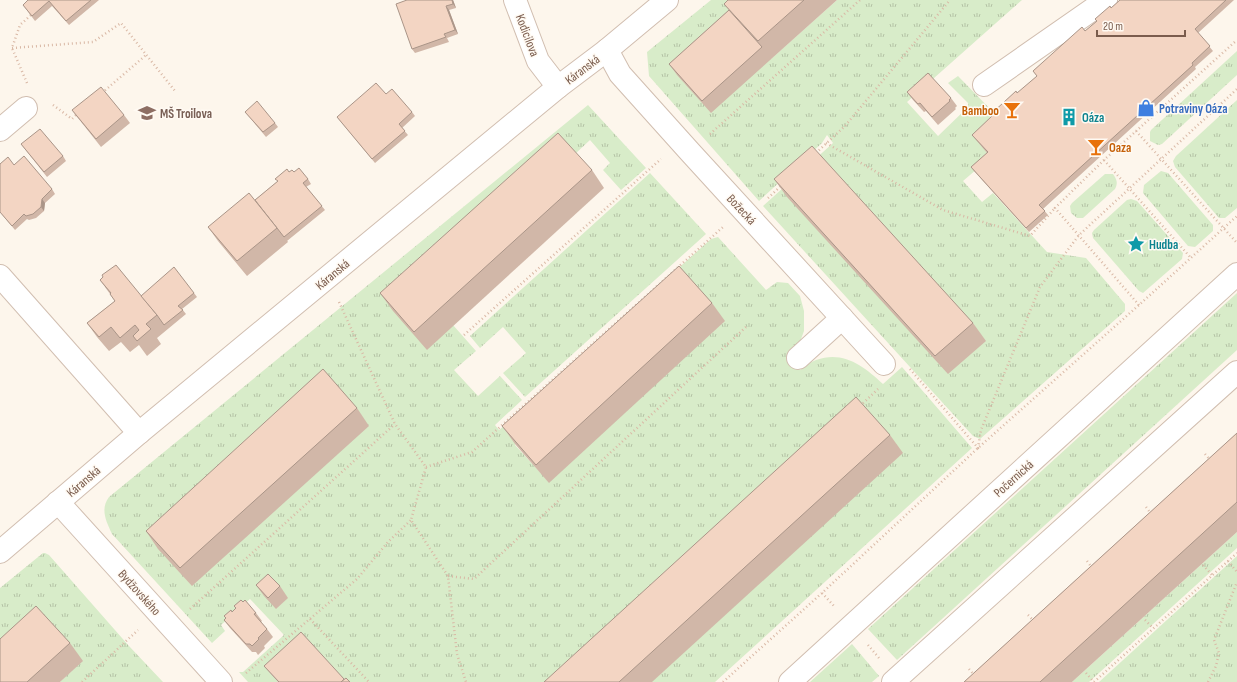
<svg xmlns="http://www.w3.org/2000/svg" width="1237" height="682" font-family="'Sofia Sans Condensed',sans-serif">
<defs>
<pattern id="grass-tufts" width="24" height="20" patternUnits="userSpaceOnUse"><rect width="24" height="20" fill="#d8ecc9"/><path d="M3 7l-1-3M5 7V3M7 7l1-3M15 17l-1-3M17 17v-4M19 17l1-3" fill="none" stroke="#b4c2a5"/></pattern>
</defs>
<rect width="100%" height="100%" fill="#fdf6ec"/>
<g fill="url(#grass-tufts)">
<polygon points="711,0 761,0 771,59 837,0 1022,0 907,102 938,136 968,107 968,103 948,83 958,76 997,116 991,157 963,181 982,202 993,193 1047,252 1086,258 1125,304 1125,311 980,439 973,436 763,206 833,143 827,135 822,143 759,201 649,76 647,52"/>
<polygon points="1237,51 1237,75 1162,144 1158,145 1150,141 1150,132 1151,130"/>
<polygon points="1237,100 1237,208 1225,218 1219,218 1175,167 1173,161 1176,156"/>
<path d="M588,105L646,168L621,190L603,170L610,163L590,140L574,155L453,325L476,351L454,370L478,396L500,376L522,400L495,425L499,430L526,407L515,445L549,482L655,289L711,239L718,237L766,290L777,282L788,283L800,296L804,311V331L798,347L789,359L800,370C805,367 810,362 816,360C843,350 864,366 883,384L902,367L972,448L715,682H346L268,670L278,682H248L239,672H243L284,635L250,599L221,625L225,631L212,643L112,534C106,521 100,509 109,497Z"/>
<polygon points="1161,171 1168,173 1213,225 1213,231 1195,247 1188,246 1143,193 1144,185"/>
<polygon points="650,173 706,234 525,397 503,373 526,353 503,327 480,348 470,336"/>
<path d="M1105,174H1113C1117,180 1118,183 1115,189L1083,218H1077L1071,213L1070,206L1072,203Z"/>
<polygon points="1131,199 1137,201 1183,253 1182,259 1143,293 1139,291 1093,238 1092,233 1094,230 1127,200"/>
<polygon points="1237,293 1237,350 897,660 868,629"/>
<polygon points="1237,532 1237,548 1089,682 1072,682"/>
<polygon points="43,553 45,553 49,555 129,646 163,682 60,682 82,661 0,668 0,588"/>
<polygon points="1237,556 1237,682 1099,682"/>
<polygon points="852,644 879,676 872,682 810,682"/>
</g>
<g fill="none" stroke-linecap="round" stroke-linejoin="round">
<g stroke="#d1beb0" stroke-width="24">
<g id="minor">
<polyline points="515,0 538,61 558,87"/>
<polyline points="607,50 620,74 690,152 884,364"/>
<polyline points="984,85 1106,0"/>
<polyline points="0,130 26,108"/>
<polyline points="0,276 139,433"/>
<polyline points="798,358 842,318"/>
<polyline points="58,502 221,682"/>
<polyline points="0,552 139,433 558,87 607,50 667,0"/>
<polyline points="790,682 1237,274"/>
<polyline points="893,682 1237,372"/>
</g>
</g>
<g stroke="#d9b8a5" stroke-width="2.5" stroke-dasharray="1 3" stroke-linecap="butt">
<polyline points="12,48 93,42 121,23 175,91"/>
<polyline points="27,83 12,48 20,25 31,15"/>
<polyline points="102,93 146,55"/>
<polyline points="53,105 72,119 77,114"/>
<polyline points="1136,131 1237,243"/>
<polyline points="710,134 860,0"/>
<polyline points="826,143 943,210 1030,236 1055,208"/>
<polyline points="816,153 845,126 950,0"/>
<polyline points="1104,160 1191,258"/>
<polyline points="768,198 782,185"/>
<polyline points="339,302 395,424 426,467 411,520 448,576 457,654 466,682"/>
<polyline points="1139,305 1055,208 1104,160 1237,40"/>
<polyline points="464,335 661,159"/>
<polyline points="910,369 978,448 981,430 1040,287 1079,235 1237,89"/>
<polyline points="860,406 878,389"/>
<polyline points="1205,454 1211,461"/>
<polyline points="426,467 472,452 723,227"/>
<polyline points="1146,507 1152,515"/>
<polyline points="1087,561 1093,569"/>
<polyline points="1228,561 1237,572"/>
<polyline points="1203,565 1212,575"/>
<polyline points="448,576 474,579 746,327"/>
<polyline points="822,593 834,606"/>
<polyline points="190,609 395,424"/>
<polyline points="1028,615 1035,622"/>
<polyline points="310,619 369,682"/>
<polyline points="1145,620 1153,628"/>
<polyline points="868,645 879,658"/>
<polyline points="969,669 975,676"/>
<polyline points="246,673 357,579 388,542 411,520"/>
<polyline points="1086,673 1094,682"/>
<polyline points="82,682 138,630"/>
<polyline points="723,682 822,593 978,448 1139,305 1237,216"/>
<polyline points="1094,682 1237,553"/>
<polyline points="1208,682 1216,666 1219,653 1214,640 1237,582"/>
</g>
<use href="#minor" stroke="#fff" stroke-width="22"/>
</g>
<g fill="#d1b7a8">
<polygon points="28,0 99,0 69,25 52,6 35,21 23,5"/>
<polygon points="407,0 453,0 456,8 449,10 458,34 447,38 449,42 415,53 412,49"/>
<polygon points="728,0 837,0 711,113 677,75 669,64 729,10 724,4"/>
<polygon points="1120,0 1234,0 1198,33 1213,51 1195,67 1196,69 1043,209 1048,215 1029,232 974,171 971,167 987,153 972,135 1037,76 1033,71 1085,31 1097,21 1095,19 1111,8"/>
<polygon points="907,92 951,98 957,106 955,108 956,109 938,125 926,111 924,112 913,100"/>
<polygon points="386,94 412,112 415,116 402,128 408,135 375,163 337,117"/>
<polygon points="72,110 124,115 130,123 101,147 78,118"/>
<polygon points="245,112 275,123 278,127 266,137"/>
<polygon points="21,144 63,156 66,161 47,177"/>
<polygon points="0,164 14,165 52,189 55,194 45,203 44,211 36,218 29,220 27,219 15,230 0,212"/>
<polygon points="592,170 604,188 427,350 393,311 380,293"/>
<polygon points="289,172 294,172 308,179 311,184 306,187 325,210 287,241 286,239 288,242 247,276 218,241 208,227 255,200"/>
<polygon points="774,179 973,323 986,341 948,374 787,197"/>
<polygon points="100,280 141,296 194,293 197,297 182,309 186,314 157,338 161,344 147,356 139,345 130,352 121,342 109,351 97,337 87,323 115,301"/>
<polygon points="712,303 725,321 549,483 515,444 502,426"/>
<polygon points="357,408 369,426 192,586 158,549 146,531"/>
<polygon points="1237,433 1237,532 1072,682 964,682"/>
<polygon points="890,435 903,453 652,682 544,682"/>
<polygon points="256,585 280,586 288,598 276,609 264,596"/>
<polygon points="243,602 256,613 262,621 261,622 267,629 273,637 264,646 265,648 258,655 256,652 252,652 230,628 224,620 236,609 234,606"/>
<polygon points="70,643 83,661 60,682 0,682"/>
<polygon points="264,666 344,679 350,682 278,682"/>
</g>
<g fill="#aa9588">
<polygon points="452,0 453,0 456,8 453,4"/>
<polygon points="446,6 449,10 458,34 455,30"/>
<polygon points="42,199 45,203 44,211 41,207"/>
</g>
<g fill="#f3d5c3" stroke="#aa9588">
<polygon points="28,0 91,0 66,21 49,1 32,16 23,5"/>
<polygon points="407,0 452,0 453,4 446,6 455,30 444,34 446,37 412,49 396,4"/>
<polygon points="728,0 804,0 758,41 724,4"/>
<polygon points="1120,0 1226,0 1195,29 1210,46 1192,63 1193,65 1039,205 1045,211 1026,228 971,167 988,152 972,135 992,116 991,114 1016,91 1017,93 1037,76 1033,71 1082,27 1085,31 1097,21 1095,19 1110,6 1111,8"/>
<polygon points="729,10 762,47 702,101 669,64"/>
<polygon points="928,73 951,98 949,100 950,101 932,117 920,103 918,104 907,92"/>
<polygon points="376,83 386,94 392,89 412,112 399,124 405,131 372,159 337,117"/>
<polygon points="101,87 124,115 96,139 72,110"/>
<polygon points="257,101 275,123 263,132 245,112"/>
<polygon points="40,129 63,156 44,172 21,144"/>
<polygon points="558,133 592,170 414,332 380,293"/>
<polygon points="812,146 973,323 935,356 774,179"/>
<polygon points="24,156 52,189 42,199 41,207 33,214 26,216 24,214 12,226 0,212 0,164 8,157 14,165"/>
<polygon points="299,168 308,179 303,183 322,206 284,237 277,228 255,200 278,181 275,179 287,169 289,172 292,170 294,172"/>
<polygon points="249,193 277,228 237,261 208,227"/>
<polygon points="116,265 157,315 146,324 151,329 137,341 133,336 139,330 135,325 120,338 111,327 99,337 87,323 115,301 110,294 111,293 100,280 103,277 102,275"/>
<polygon points="679,266 712,303 536,465 502,426"/>
<polygon points="174,267 194,293 178,306 183,310 164,325 157,315 141,296"/>
<polygon points="323,369 357,408 180,568 146,531"/>
<polygon points="856,397 890,435 619,682 544,682"/>
<polygon points="1237,433 1237,502 1040,682 964,682"/>
<polygon points="268,574 280,586 268,598 256,585"/>
<polygon points="241,600 243,602 245,600 256,613 254,614 267,629 258,638 259,639 252,646 250,644 246,644 224,620 226,618 224,616 231,610 232,612 236,608 234,606"/>
<polygon points="36,606 70,643 27,682 0,682 0,639"/>
<polygon points="301,632 344,679 341,682 279,682 264,666"/>
<polygon points="346,678 350,682 341,682"/>
</g>
<defs>
<g id="shop-bare" transform="scale(1.38)"><path d="M-5-2.5h2.3a2.7 3.5 0 0 1 5.4 0H5L5.5 6h-11ZM-1.5-2.5h3a1.5 2.3 0 0 0-3 0Z" fill="#3f7fe0" stroke="#fffaf3" stroke-width="2.5" paint-order="stroke"/></g>
<g id="bar-bare" transform="scale(1.38)"><path d="M-6-5H6L.8 .8V4.5H3.5V6h-7V4.5H-.8V.8Z" fill="#e8710a" stroke="#fffaf3" stroke-width="2.5" paint-order="stroke"/></g>
<g id="school-bare" transform="scale(1.38)"><path d="M0-5L7-2L0 1L-7-2ZM-4 1L0 2.5L4 1V4Q0 6-4 4Z" fill="#8d6e63" stroke="#fffaf3" stroke-width="2.5" paint-order="stroke"/></g>
<g id="building-bare" transform="scale(1.38)"><path d="M-4-6H4V6H1V3H-1V6H-4ZM-2.5-4.3h1.7v1.8h-1.7ZM.8-4.3h1.7v1.8H.8ZM-2.5-1h1.7V.8h-1.7ZM.8-1h1.7V.8H.8Z" fill="#0f9aa8" stroke="#fffaf3" stroke-width="2.5" paint-order="stroke"/></g>
<g id="sight-bare" transform="scale(1.38)"><path d="M0-6L1.8-2.2L6-1.7L2.9 1.2L3.7 5.4L0 3.3L-3.7 5.4L-2.9 1.2L-6-1.7L-1.8-2.2Z" fill="#0f9aa8" stroke="#fffaf3" stroke-width="2.5" paint-order="stroke"/></g>
</defs>
<g fill-rule="evenodd">
<use href="#shop-bare" x="1146" y="108"/>
<use href="#bar-bare" x="1012" y="110"/>
<use href="#school-bare" x="147" y="113"/>
<use href="#building-bare" x="1069" y="117"/>
<use href="#bar-bare" x="1096" y="147"/>
<use href="#sight-bare" x="1136" y="244"/>
</g>
<g text-anchor="middle" stroke-width="3" stroke-linejoin="round" paint-order="stroke">
<g font-size="13" fill="#7a5c4d" stroke="#fffaf3">
<text transform="translate(528 35) rotate(69)" y="5">Kodicilova</text>
<text transform="translate(582 69) rotate(-37)" y="5">Káranská</text>
<text transform="translate(742 209) rotate(47)" y="5">Božecká</text>
<text transform="translate(332 274) rotate(-40)" y="5">Káranská</text>
<text transform="translate(1013 478) rotate(-42)" y="5">Počernická</text>
<text transform="translate(83 481) rotate(-41)" y="5">Káranská</text>
<text transform="translate(140 592) rotate(48)" y="5">Bydžovského</text>
</g>
<g font-size="13" font-weight="bold" fill="#366cbe" stroke="#fffaf3" text-anchor="start">
<text x="1159" y="113">Potraviny Oáza</text>
</g>
<g font-size="13" font-weight="bold" fill="#c56008" stroke="#fffaf3" text-anchor="end">
<text x="999" y="115">Bamboo</text>
<text x="1109" y="152" text-anchor="start">Oaza</text>
</g>
<g font-size="13" font-weight="bold" fill="#785e54" stroke="#fffaf3" text-anchor="start">
<text x="160" y="118">MŠ Troilova</text>
</g>
<g font-size="13" font-weight="bold" fill="#0d838f" stroke="#fffaf3" text-anchor="start">
<text x="1082" y="122">Oáza</text>
<text x="1149" y="249">Hudba</text>
</g>
</g>
<path d="M1097 30v6h88v-6" fill="none" stroke="#7a5c4d" stroke-width="2"/>
<text x="1103" y="30" font-size="12" fill="#7a5c4d" stroke="#fffaf3" stroke-width="3" paint-order="stroke">20 m</text>
</svg>
